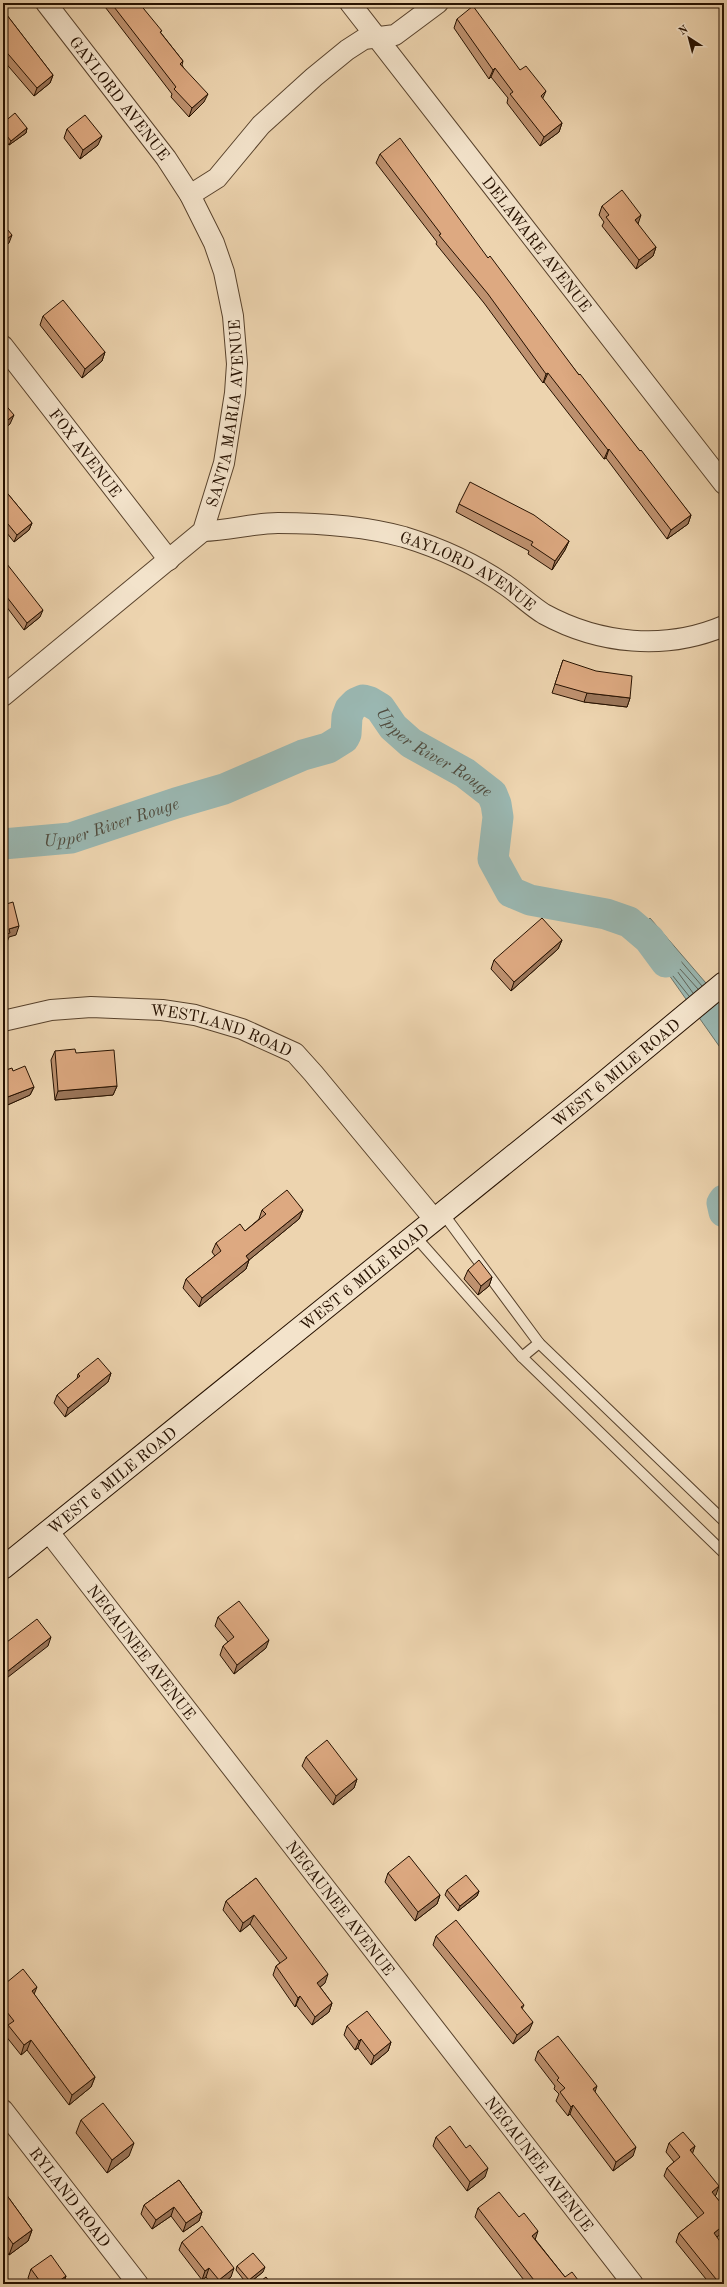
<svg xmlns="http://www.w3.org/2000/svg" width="727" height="2287" font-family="'Old Standard TT',serif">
<rect width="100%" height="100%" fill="#edd4af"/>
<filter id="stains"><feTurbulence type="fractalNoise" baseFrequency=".005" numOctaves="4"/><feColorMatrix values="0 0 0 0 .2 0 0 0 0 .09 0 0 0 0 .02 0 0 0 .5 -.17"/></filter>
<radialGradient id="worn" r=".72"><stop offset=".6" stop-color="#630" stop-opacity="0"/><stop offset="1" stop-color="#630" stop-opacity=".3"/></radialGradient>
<polygon fill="#9ab7b1" stroke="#6c756a" points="650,918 724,1004 724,1053 669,975 634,934"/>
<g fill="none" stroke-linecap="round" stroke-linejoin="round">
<g stroke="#606458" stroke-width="1">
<polyline points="693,993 677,971 677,968 680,969 698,989"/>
<polyline points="689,996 640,935 649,925 651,926 702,986"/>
</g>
<g stroke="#9ab7b1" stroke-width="31">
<path id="s1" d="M3,844L71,838L176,803L224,789L303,755L328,748L344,738L346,734L347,717L350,709L356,703L363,700L370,702L380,708L393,727L411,743L465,773L492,794L496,804L498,817L493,859L511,892L530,900L606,914L629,922L649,939L666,962"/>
<polyline points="724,1200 722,1203 724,1212"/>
</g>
<g stroke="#58422c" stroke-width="12">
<g id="service">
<polyline points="442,1212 539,1343 724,1521"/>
<polyline points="414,1235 522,1357 724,1553"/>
<polyline points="522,1357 539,1343"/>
</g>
</g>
<g stroke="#58422c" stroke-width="22">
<g id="minor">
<path id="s2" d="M350,3L724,484"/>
<polyline points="190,195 217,178 261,125 314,77 347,50 364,39 395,35 438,3"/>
<path id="s3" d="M3,346L169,560"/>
<path id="s4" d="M203,531C228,531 253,523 278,523C319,523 364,526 404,537C440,548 477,565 507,586C520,595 531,606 544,614C599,644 665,651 724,626"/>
<path id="s5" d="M3,696L203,531L224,463L235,393L237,364L233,316L224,272L214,243L190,195L166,158L46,3"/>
<path id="s6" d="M3,1021L51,1010L91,1007L162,1010L195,1015L242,1029L295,1053L313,1073L434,1219"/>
<path id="s7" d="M48,1531L633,2284"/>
<path id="s8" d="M3,2110L138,2284"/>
</g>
</g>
<g stroke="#261100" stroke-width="24">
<g id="secondary">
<path id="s9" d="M3,1568L584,1099L724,983"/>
</g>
</g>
<use href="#service" stroke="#f3e3cb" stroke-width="10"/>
<use href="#minor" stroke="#f3e3cb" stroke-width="20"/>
<use href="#secondary" stroke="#f3e3cb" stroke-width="22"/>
</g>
<g fill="#be916f" stroke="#261100">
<polygon points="102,3 139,3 161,33 183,61 182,65 204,102 189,117 171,97 172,94"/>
<polygon points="3,10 53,75 50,83 34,96 3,60"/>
<polygon points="457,19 520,70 562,123 559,132 540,146 507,103 508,98 491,77 489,79 454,28"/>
<polygon points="3,123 27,128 26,133 9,145 3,137"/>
<polygon points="67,129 98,145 80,159 64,138"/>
<polygon points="380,154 488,258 579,375 691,515 688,524 667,539 606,458 604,459 544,382 543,383 484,303 436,244 437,242 376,163"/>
<polygon points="602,206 656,247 653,256 636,269 602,226 604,222 599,215"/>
<polygon points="43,316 105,352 102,361 82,378 40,325"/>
<polygon points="3,488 32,523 29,530 14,542 3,528"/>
<polygon points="459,504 569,541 565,550 552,570 528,554 529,551 456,512"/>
<polygon points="3,559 40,617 24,630 3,602"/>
<polygon points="563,660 630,698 627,707 584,702 552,693"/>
<polygon points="562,940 558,949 511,991 491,969 494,960"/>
<polygon points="55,1051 76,1053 117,1086 113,1095 55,1100 51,1060"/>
<polygon points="3,1071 13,1071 34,1087 30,1095 3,1107"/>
<polygon points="262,1210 303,1210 299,1219 249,1260 246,1269 199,1307 183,1288 186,1279 215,1256 212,1252 216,1243 245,1231 259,1219"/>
<polygon points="468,1270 492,1277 489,1286 478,1295 464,1279"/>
<polygon points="111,1373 108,1382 65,1417 54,1403 57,1395 77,1379 78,1374"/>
<polygon points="218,1617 266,1648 234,1674 220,1655 223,1646 228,1642 215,1626"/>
<polygon points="306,1757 357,1779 354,1788 333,1805 302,1766"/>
<polygon points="388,1873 440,1895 437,1904 415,1921 385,1882"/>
<polygon points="256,1878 325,1983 320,1987 332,2003 329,2012 312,2025 296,2005 295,2007 273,1975 276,1966 280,1963 250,1924 240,1932 223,1910 226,1901"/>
<polygon points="447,1890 479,1891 477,1896 458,1911 445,1895"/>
<polygon points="436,1936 524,2005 522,2009 529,2031 513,2044 433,1945"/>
<polygon points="3,1978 6,1983 34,1994 95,2077 91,2087 69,2105 27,2050 21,2055 5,2035 8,2027 3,2022"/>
<polygon points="347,2026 391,2042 388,2051 371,2065 358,2048 355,2050 344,2035"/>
<polygon points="538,2051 595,2092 633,2156 613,2171 570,2114 568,2116 556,2101 559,2094 554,2089 555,2086 535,2060"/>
<polygon points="81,2120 129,2156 107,2173 76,2133"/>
<polygon points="436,2137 485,2177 467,2191 433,2146"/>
<polygon points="669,2143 695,2146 692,2153 716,2195 715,2196 724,2207 724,2231 717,2237 724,2284 710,2284 676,2242 679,2233 698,2218 664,2176 667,2168 674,2162 666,2152"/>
<polygon points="179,2180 202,2212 199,2221 183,2232 171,2216 152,2229 141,2214 144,2205"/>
<polygon points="3,2190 32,2230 28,2241 9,2255 3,2246"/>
<polygon points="478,2208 535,2239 565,2277 581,2284 527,2284 475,2217"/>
<polygon points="182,2242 231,2277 222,2284 211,2284 206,2277 202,2280 179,2250"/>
<polygon points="237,2266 263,2272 248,2284 247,2284 236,2270"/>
<polygon points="31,2269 66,2276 63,2284 32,2284 28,2278"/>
</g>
<g fill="#9b765a" stroke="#261100">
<polygon points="495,68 491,77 489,79 493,70"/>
<polygon points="53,75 50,83 34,96 37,88"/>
<polygon points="546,91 542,100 541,96"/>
<polygon points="208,94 204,102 189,117 192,108"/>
<polygon points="562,123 559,132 540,146 544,137"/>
<polygon points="27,128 26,133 9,145 11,141"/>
<polygon points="102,136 98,145 80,159 83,150"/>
<polygon points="641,215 638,224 635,220"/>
<polygon points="12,235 9,243 3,248 3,242"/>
<polygon points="656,247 653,256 636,269 639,260"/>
<polygon points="105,352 102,361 82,378 85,369"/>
<polygon points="548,373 544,382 543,383 546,374"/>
<polygon points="14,415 10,424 3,430 3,424"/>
<polygon points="609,449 606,458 604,459 608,450"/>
<polygon points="691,515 688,524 667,539 671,530"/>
<polygon points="32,523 29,530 14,542 17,535"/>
<polygon points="569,541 565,550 552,570 555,561"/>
<polygon points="43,610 40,617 24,630 27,623"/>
<polygon points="587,693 630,698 627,707 584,702"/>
<polygon points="19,926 16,935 9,937 7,942 3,943 3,935 9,929"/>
<polygon points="562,940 558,949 511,991 514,982"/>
<polygon points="117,1086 113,1095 55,1100 58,1091"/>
<polygon points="34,1087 30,1095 3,1107 3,1104 5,1098"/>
<polygon points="303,1210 299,1219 243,1265 246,1256"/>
<polygon points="249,1260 246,1269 199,1307 202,1298"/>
<polygon points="492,1277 489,1286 478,1295 481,1286"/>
<polygon points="111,1373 108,1382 65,1417 68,1408"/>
<polygon points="51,1637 48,1646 3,1681 3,1675"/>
<polygon points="269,1640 266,1648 234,1674 237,1665"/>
<polygon points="357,1779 354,1788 333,1805 336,1796"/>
<polygon points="479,1891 477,1896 458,1911 460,1906"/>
<polygon points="440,1895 437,1904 415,1921 418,1912"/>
<polygon points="254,1915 250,1924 240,1932 243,1923"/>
<polygon points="328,1974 325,1983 314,1992 317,1983"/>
<polygon points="37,1987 33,1997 32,1991"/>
<polygon points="300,1996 296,2005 295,2007 298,1998"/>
<polygon points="332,2003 329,2012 312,2025 315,2017"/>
<polygon points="533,2022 529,2031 513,2044 517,2035"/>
<polygon points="361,2039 358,2048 355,2050 359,2041"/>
<polygon points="31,2040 27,2050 21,2055 24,2045"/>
<polygon points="391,2042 388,2051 371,2065 374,2056"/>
<polygon points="95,2077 91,2087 69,2105 72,2095"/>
<polygon points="597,2086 594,2095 593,2089"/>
<polygon points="573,2105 570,2114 568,2116 571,2107"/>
<polygon points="134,2143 129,2156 107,2173 112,2160"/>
<polygon points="695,2146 692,2155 690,2150"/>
<polygon points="636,2147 633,2156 613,2171 616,2162"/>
<polygon points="488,2168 485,2177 467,2191 470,2182"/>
<polygon points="719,2186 716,2195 708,2201 712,2192"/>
<polygon points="174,2207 171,2216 152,2229 156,2220"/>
<polygon points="202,2212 199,2221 183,2232 186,2223"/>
<polygon points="724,2225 724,2231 711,2242 714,2233"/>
<polygon points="32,2230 28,2241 9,2255 13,2244"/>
<polygon points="538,2231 535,2240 532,2236"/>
<polygon points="265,2267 263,2272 248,2284 249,2280"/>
<polygon points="209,2268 206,2277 202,2280 205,2271"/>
<polygon points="234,2268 231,2277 222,2284 217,2284 219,2280"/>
<polygon points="66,2276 63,2284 55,2284"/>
<polygon points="724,2280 724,2284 720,2284"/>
</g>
<g fill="#dda981" stroke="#261100">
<polygon points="111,3 139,3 162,31 160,32 183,61 180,64 208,94 192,108 174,89 176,87"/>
<polygon points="473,6 520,70 526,66 546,91 541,96 562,123 544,137 510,94 513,92 495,68 493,70 457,19"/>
<polygon points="3,10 53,75 37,88 3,48"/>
<polygon points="15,113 27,128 11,141 3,131 3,123"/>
<polygon points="85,115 102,136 83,150 67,129"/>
<polygon points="400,138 488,258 490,256 579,375 580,374 640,451 641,450 691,515 671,530 609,449 608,450 548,373 546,374 488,294 439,235 441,234 380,154"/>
<polygon points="622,190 641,215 635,220 656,247 639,260 606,217 609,215 602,206"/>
<polygon points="3,224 12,235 3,242"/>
<polygon points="63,300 105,352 85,369 43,316"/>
<polygon points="3,402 14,415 3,424"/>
<polygon points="470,482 534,515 569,541 555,561 531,545 533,542 459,504"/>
<polygon points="3,488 32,523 17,535 3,518"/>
<polygon points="3,559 43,610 27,623 3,592"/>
<polygon points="563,660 596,671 632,676 630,698 587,693 555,684"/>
<polygon points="13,902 19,926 9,929 10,933 3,935 3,905"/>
<polygon points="542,918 562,940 514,982 494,960"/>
<polygon points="75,1049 76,1053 114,1050 117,1086 58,1091 55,1051"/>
<polygon points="25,1066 34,1087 5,1098 3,1092 3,1071 12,1068 13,1071"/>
<polygon points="287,1190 303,1210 246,1256 249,1260 202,1298 186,1279 221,1251 216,1243 240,1224 245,1231 266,1214 262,1210"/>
<polygon points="479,1260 492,1277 481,1286 468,1270"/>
<polygon points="98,1358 111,1373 68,1408 57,1395 80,1376 78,1374"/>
<polygon points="239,1601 269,1640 237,1665 223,1646 234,1637 218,1617"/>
<polygon points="37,1619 51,1637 3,1675 3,1645"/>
<polygon points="327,1740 357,1779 336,1796 306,1757"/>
<polygon points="409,1856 440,1895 418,1912 388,1873"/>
<polygon points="466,1875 479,1891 460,1906 447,1890"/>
<polygon points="256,1878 328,1974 317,1983 332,2003 315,2017 300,1996 298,1998 276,1966 287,1958 254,1915 243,1923 226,1901"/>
<polygon points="456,1920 524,2005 521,2007 533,2022 517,2035 436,1936"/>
<polygon points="23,1969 37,1987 32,1991 95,2077 72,2095 31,2040 24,2045 8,2025 14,2021 3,2007 3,1978 6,1983"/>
<polygon points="367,2011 391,2042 374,2056 361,2039 359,2041 347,2026"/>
<polygon points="558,2036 597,2086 593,2089 636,2147 616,2162 573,2105 571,2107 560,2092 565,2088 557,2080 559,2078 538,2051"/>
<polygon points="103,2103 134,2143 112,2160 81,2120"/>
<polygon points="450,2126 466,2148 470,2145 488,2168 470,2182 436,2137"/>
<polygon points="683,2132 695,2146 690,2150 719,2186 712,2192 724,2207 724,2225 714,2233 724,2247 724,2280 720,2284 679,2233 704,2213 667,2168 680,2157 669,2143"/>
<polygon points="179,2180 202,2212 186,2223 174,2207 156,2220 144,2205"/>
<polygon points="3,2190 32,2230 13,2244 3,2230"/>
<polygon points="499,2192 519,2217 524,2213 538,2231 532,2236 565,2277 572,2272 581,2284 537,2284 478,2208"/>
<polygon points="202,2226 234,2268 219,2280 209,2268 205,2271 182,2242"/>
<polygon points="253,2253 265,2267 249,2280 237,2266"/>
<polygon points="51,2255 66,2276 55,2284 42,2284 31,2269"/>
<polygon points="266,2277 271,2284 257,2284"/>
</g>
<g text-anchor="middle" stroke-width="4" stroke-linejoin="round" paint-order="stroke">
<g font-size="16" fill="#261100" stroke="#f3e3cb">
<text transform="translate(120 98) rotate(52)" y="6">GAYLORD AVENUE</text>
<text dy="6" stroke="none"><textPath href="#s2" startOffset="305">DELAWARE AVENUE</textPath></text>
<text dy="6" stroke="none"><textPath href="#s5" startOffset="380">SANTA MARIA AVENUE</textPath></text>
<text dy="6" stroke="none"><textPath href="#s3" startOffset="135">FOX AVENUE</textPath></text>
<text dy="6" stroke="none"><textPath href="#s4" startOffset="275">GAYLORD AVENUE</textPath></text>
<text dy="6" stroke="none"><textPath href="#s6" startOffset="223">WESTLAND ROAD</textPath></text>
<text dy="6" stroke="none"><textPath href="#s9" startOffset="788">WEST 6 MILE ROAD</textPath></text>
<text dy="6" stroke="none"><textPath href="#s9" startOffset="464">WEST 6 MILE ROAD</textPath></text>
<text dy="6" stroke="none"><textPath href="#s9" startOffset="140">WEST 6 MILE ROAD</textPath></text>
<text dy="6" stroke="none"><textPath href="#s7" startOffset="153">NEGAUNEE AVENUE</textPath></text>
<text dy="6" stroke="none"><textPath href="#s7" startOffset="477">NEGAUNEE AVENUE</textPath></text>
<text dy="6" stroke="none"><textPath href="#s7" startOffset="801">NEGAUNEE AVENUE</textPath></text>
<text dy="6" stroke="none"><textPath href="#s8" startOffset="110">RYLAND ROAD</textPath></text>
</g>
<g font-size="17" font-style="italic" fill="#4f4b3e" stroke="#f3e3cb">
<text dy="6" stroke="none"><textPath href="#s1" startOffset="496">Upper River Rouge</textPath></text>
<text dy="6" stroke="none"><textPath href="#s1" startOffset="111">Upper River Rouge</textPath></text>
</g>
</g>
<rect width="727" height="2287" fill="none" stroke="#edd4af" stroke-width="16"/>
<rect x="4" y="4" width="719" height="2279" fill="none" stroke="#261100" stroke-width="2"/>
<rect x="8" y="8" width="711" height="2271" fill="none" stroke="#261100"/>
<g transform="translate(689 38) rotate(324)" stroke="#f3e3cb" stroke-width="3" paint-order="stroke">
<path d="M0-3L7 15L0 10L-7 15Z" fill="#261100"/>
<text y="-6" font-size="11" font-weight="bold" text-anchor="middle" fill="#261100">N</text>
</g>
<rect width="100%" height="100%" filter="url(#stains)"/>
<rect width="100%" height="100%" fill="url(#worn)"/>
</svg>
